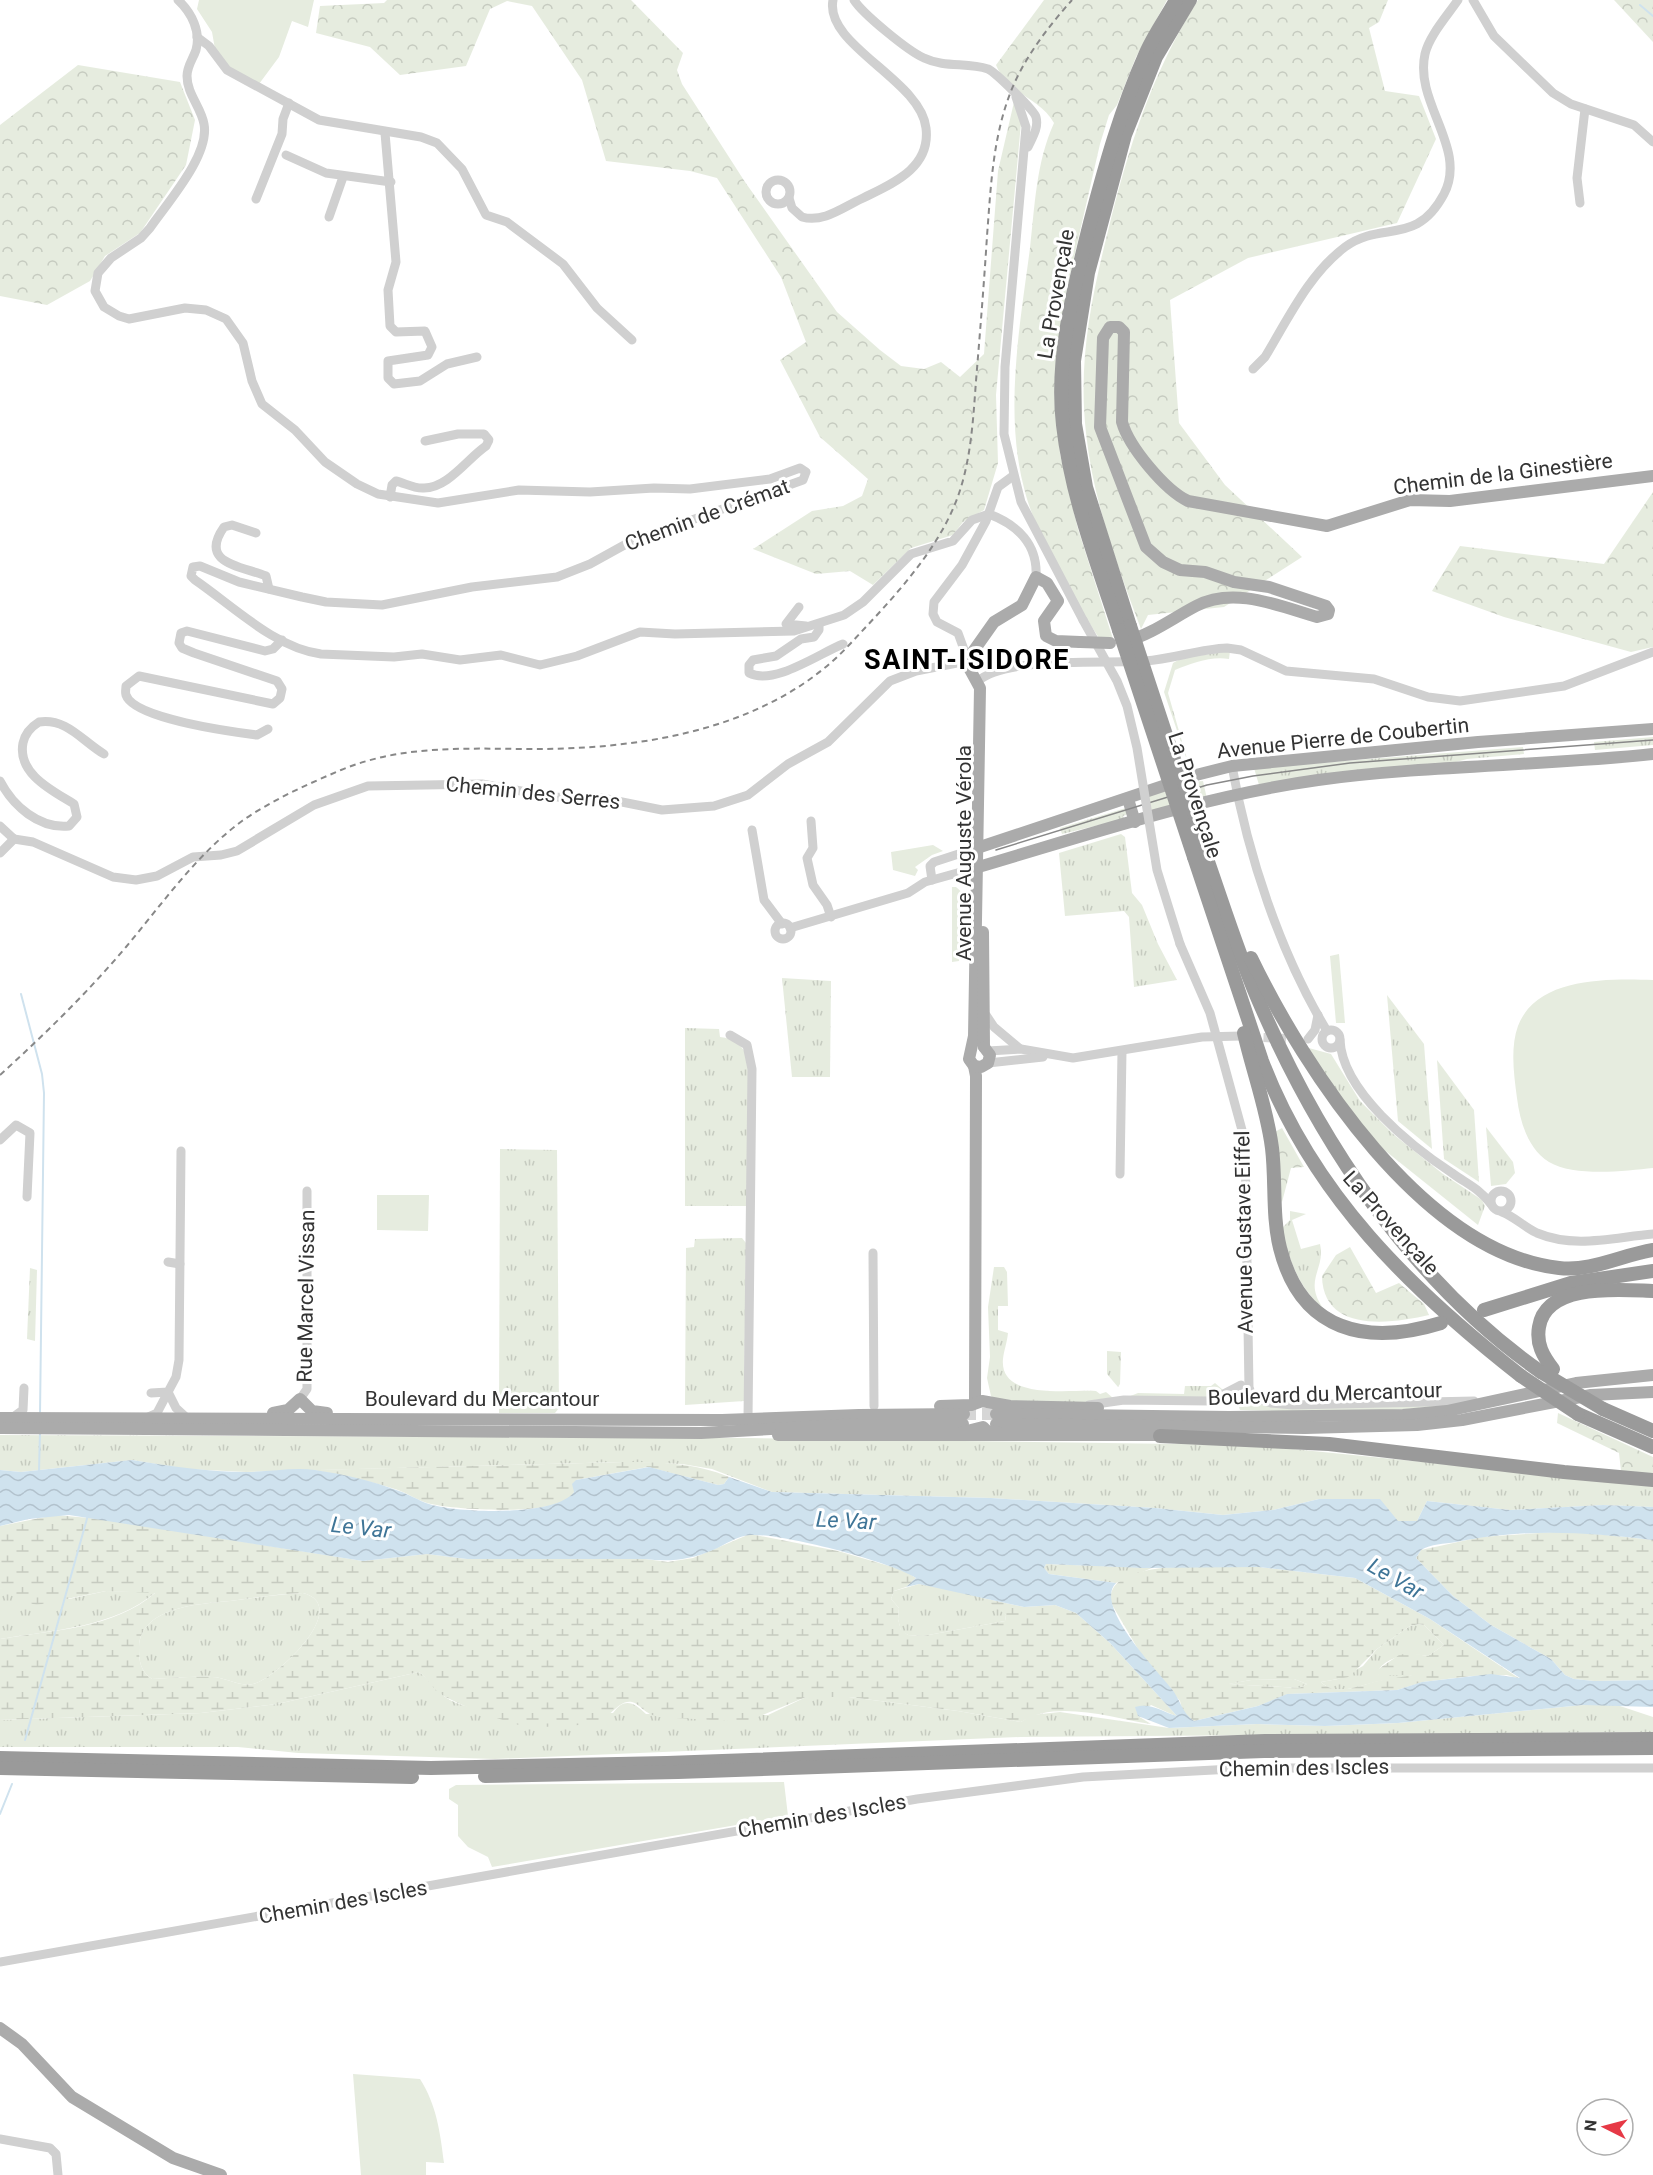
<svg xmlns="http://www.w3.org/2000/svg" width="1653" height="2175" font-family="Roboto,sans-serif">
<defs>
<pattern id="grass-tufts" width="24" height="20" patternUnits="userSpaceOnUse" patternTransform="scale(1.5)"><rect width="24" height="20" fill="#e6ecdf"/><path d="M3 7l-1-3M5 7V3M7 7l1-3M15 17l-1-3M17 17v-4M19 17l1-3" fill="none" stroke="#c6cbc0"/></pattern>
<pattern id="forest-crowns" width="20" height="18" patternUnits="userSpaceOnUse" patternTransform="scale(1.5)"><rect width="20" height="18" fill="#e6ecdf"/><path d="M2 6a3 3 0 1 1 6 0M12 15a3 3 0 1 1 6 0" fill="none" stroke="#c6cbc0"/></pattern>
<pattern id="wetland-marsh" width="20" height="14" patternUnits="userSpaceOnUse" patternTransform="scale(1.5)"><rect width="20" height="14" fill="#e6ecdf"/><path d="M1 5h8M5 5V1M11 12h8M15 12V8" fill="none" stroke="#c6cbc0"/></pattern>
<pattern id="water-waves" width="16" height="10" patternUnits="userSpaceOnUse" patternTransform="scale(1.5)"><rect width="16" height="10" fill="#cfe2ee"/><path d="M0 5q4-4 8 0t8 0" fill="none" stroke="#b2c2cd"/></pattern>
</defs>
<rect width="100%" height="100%" fill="#fff"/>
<g fill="url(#grass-tufts)">
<path d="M1230,651L1229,659C1211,656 1192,663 1175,670L1168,693L1190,769L1164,692L1173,663L1182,658Z"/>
<polygon points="1653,737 1653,745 1595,750 1594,742"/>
<polygon points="1523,747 1524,754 1467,759 1441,766 1259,785 1254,768"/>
<polygon points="1203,781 1207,799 1150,815 1146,796 1190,782"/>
<polygon points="1126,808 1128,814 1123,816 1124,819 1062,834 1060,828"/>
<polygon points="1121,834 1125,837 1132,893 1142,905 1158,944 1177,980 1134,987 1129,917 1124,911 1065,916 1059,853"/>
<polygon points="782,978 831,981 830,1077 792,1077"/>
<polygon points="1387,995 1424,1044 1432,1149 1398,1121"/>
<path d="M685,1028L719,1029L720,1037C734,1038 743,1045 748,1059V1206H685Z"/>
<polygon points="1305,1047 1331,1054 1360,1101 1393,1134 1443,1174 1482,1200 1485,1206 1478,1225 1383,1149 1353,1116"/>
<polygon points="1437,1060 1474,1110 1479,1182 1444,1159"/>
<polygon points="1486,1127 1513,1162 1515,1173 1506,1184 1491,1186"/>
<polygon points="500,1149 557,1150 559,1408 555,1413 499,1413"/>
<path d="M1290,1211L1306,1214L1292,1220L1301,1249L1320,1244C1326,1269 1303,1280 1323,1308C1297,1286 1290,1260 1281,1229L1290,1220Z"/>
<polygon points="742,1238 746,1243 744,1401 685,1405 686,1248 694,1247 695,1239"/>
<path d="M994,1267H1004L1007,1272L1008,1306H998V1330L1008,1333C1007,1343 1004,1350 1003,1359C999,1401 1072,1389 1096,1391L1100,1394L1106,1392L1113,1398L1080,1404L997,1402L991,1396L987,1378L990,1357L988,1307Z"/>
<polygon points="30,1268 37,1270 35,1341 27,1339"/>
<polygon points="1107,1351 1121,1352 1120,1384 1118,1387 1107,1374"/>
<polygon points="1215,1383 1223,1390 1209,1397 1128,1397 1138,1393 1184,1394 1185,1386 1211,1386"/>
<polygon points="1256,1403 1443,1406 1357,1413 1240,1410 1239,1407"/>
<polygon points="0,1435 750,1438 1252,1445 1653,1485 1653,1507 1603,1505 1510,1510 1427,1501 1417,1521 1397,1521 1379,1499 1319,1499 1273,1510 1223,1515 1155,1508 991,1498 772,1492 712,1469 682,1464 624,1462 246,1472 186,1469 132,1460 21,1472 0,1470"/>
<polygon points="1046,1564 1152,1568 1116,1583 1049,1574 1044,1568"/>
<path d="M919,1584C948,1589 985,1590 1006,1615L1005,1621L923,1636L908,1635L901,1631L898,1619L899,1608L891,1599L894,1591Z"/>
<path d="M0,1588L69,1599L106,1591L156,1592C114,1628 52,1630 0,1639Z"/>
<path d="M303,1593C353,1606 276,1679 253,1684C240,1687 225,1677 212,1677C192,1676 172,1678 152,1679C140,1671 139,1661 139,1647C141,1606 201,1604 230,1601C255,1598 278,1594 303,1593Z"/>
<path d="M1419,1624L1424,1625L1444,1645L1428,1656C1410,1653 1390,1655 1378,1670L1379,1675H1413C1401,1678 1391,1679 1380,1681C1362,1684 1337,1698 1321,1682L1338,1679L1363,1666L1377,1649L1410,1626Z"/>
<path d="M419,1672C431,1681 437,1693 450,1700C482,1718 573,1712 613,1713C624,1697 634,1702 646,1714L768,1715L806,1697H849L958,1711L1021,1722L1031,1715L1060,1712L1169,1728L1257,1724L1325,1726L1398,1723L1583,1705H1617L1653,1717V1732L1020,1737L495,1759L298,1753L238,1747H0V1720L201,1713L277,1704Z"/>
<polygon points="1294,1679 1307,1684 1299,1688 1228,1684 1251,1680"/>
</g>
<g fill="url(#forest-crowns)">
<polygon points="387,0 631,0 683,53 677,70 682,84 745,182 837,312 880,350 901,366 924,369 941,362 960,377 984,354 998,171 1014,102 1021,123 996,395 998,463 984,510 963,522 953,535 911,548 873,585 850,571 816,574 753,549 812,511 843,506 862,496 868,479 820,437 780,360 806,342 781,277 717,178 690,171 606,161 582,80 532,6 507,1 490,9 466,66 400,75 370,47 316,33 320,6 384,3"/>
<path d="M1044,0H1167L1136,57L1117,105L1109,115L1100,144L1067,288L1056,362L1060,454L1078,529L1113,639L1099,638C1073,597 1035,534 1024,488C1004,411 1020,325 1030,248C1035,205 1036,163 1054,123C1040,98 1008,94 996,65Z"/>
<path d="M1198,0H1388L1379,22L1369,28L1385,91L1419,96L1436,139L1397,223L1248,258L1170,300L1179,423L1225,485L1302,557L1224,607L1148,615L1141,629C1117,565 1093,500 1086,433C1078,362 1091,299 1108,231C1128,149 1152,72 1198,0Z"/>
<polygon points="1614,0 1653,0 1653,42"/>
<polygon points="78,65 180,82 195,120 186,165 140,233 105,256 90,281 47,305 0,296 0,125"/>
<polygon points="1653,492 1653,647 1631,652 1504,617 1432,591 1460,546 1604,564"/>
<polygon points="1282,1128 1304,1167 1291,1168 1282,1202 1278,1197 1273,1133"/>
<path d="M1350,1247L1376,1293L1399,1283L1424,1304L1429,1315C1390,1324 1323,1333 1322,1276L1336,1255Z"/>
<polygon points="1558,1413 1653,1457 1653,1475 1621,1471 1619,1453 1557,1423"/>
</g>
<g fill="url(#wetland-marsh)" fill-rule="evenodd">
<path d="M624,1462C660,1462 696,1463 729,1477L724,1484L718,1485L648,1467L576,1480C575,1486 575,1493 571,1497C549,1516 459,1510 431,1504C420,1502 409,1494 398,1490C370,1481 341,1475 313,1470Z"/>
<path d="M55,1515L101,1519L363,1561L427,1554L467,1559H645L668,1562L693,1558L750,1534L838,1551L903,1570L916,1578L906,1587L894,1591L891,1599L899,1608L898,1619L901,1630L908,1635L923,1636L1005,1621L1006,1615L983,1598L1024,1607L1055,1605L1076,1613L1110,1643L1178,1717L1151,1705L1138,1716L1151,1724C1112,1718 1056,1699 1021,1722L958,1711L849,1697H806L746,1722L659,1717C644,1714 640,1704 632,1702C618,1699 610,1720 593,1723C577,1726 540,1728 524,1726C508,1723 449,1702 438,1692C431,1686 427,1678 419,1672L277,1704L201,1713L0,1720V1639C52,1630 114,1629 155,1593L106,1591L37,1605L21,1601L0,1588V1526ZM303,1593C353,1606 276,1679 253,1684C240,1687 225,1677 212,1677C192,1676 172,1678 152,1679C140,1671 139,1661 139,1647C141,1606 201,1604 230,1601C254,1598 278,1594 303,1593Z"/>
<polygon points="1569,1531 1653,1540 1653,1680 1594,1681 1574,1679 1565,1675 1551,1659 1491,1625 1453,1596 1416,1558 1421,1550 1481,1537"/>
<path d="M1193,1566L1258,1567L1355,1578L1430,1619L1520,1679L1507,1675L1471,1676L1423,1682L1397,1690L1288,1694L1258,1706L1194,1721L1183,1713L1180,1701L1142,1656L1111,1603C1105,1568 1169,1567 1193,1566ZM1419,1624L1424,1625L1444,1645L1428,1656L1409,1653L1399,1655L1374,1672L1379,1675H1412C1400,1678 1389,1678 1378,1681C1361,1685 1336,1697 1321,1682L1349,1677L1377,1649L1410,1626ZM1294,1679L1307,1684L1299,1688L1229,1684L1251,1680Z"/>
</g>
<g fill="#e6ecdf">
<polygon points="199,0 314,0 308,27 292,21 279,57 259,84 231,69 215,49 212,32 197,9"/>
<polygon points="933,845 943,851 932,855 915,867 918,870 915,876 893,870 891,852"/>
<polygon points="952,887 956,887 966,896 965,954 960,955 959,961 952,962"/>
<polygon points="1339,954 1345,1023 1336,1023 1330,956"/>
<path d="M1653,980V1168C1625,1171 1574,1177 1549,1162C1528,1149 1520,1122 1517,1098C1514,1075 1510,1048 1518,1026C1537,976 1610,979 1653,980Z"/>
<polygon points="377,1195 429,1195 428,1231 377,1230"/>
<polygon points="784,1782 788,1816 492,1867 488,1857 468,1847 458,1836 458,1805 449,1799 449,1789 456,1785"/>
<path d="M353,2074L420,2079C437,2106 440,2132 444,2163L426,2162V2175H361Z"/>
</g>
<path fill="url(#water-waves)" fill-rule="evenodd" d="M132,1460C170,1466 208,1472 246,1472C269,1472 293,1467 315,1470C343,1474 373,1481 399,1491C409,1494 419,1501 429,1504C457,1513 556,1517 574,1492L572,1484L576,1480L649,1467L718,1485L724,1484L729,1477L772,1492L991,1498L1155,1508L1223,1515L1273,1510L1319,1499H1380L1398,1521H1417L1427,1501L1510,1510L1603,1505L1653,1507V1540C1583,1532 1526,1528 1456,1542C1444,1544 1431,1544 1421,1550L1416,1558L1453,1596L1491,1625L1551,1659L1565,1675L1574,1679L1594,1681L1653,1680V1707L1583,1705L1398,1723L1325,1726L1257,1724L1169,1728L1138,1716L1135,1707C1151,1702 1163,1712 1177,1716L1110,1643L1076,1613L1055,1605L1024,1607L919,1584L906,1587L916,1578C892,1562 781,1533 751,1535C738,1535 725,1545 713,1550C690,1560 669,1562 645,1559H467L427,1554L363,1561L69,1515L29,1519L0,1526V1470L21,1472ZM1046,1564L1143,1568L1258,1567L1355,1578L1430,1619L1520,1678L1491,1674L1422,1682L1397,1690L1287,1694L1258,1706L1194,1721C1181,1712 1181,1700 1171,1688C1157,1670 1093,1605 1116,1583L1049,1574L1044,1568Z"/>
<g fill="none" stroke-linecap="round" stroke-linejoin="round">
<g stroke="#cfe2ee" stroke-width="2">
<polyline points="1640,5 1653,16"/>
<polyline points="21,994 42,1074 44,1093 40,1414"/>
<polyline points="39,1471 40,1432"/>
<polyline points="25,1740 88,1515"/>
<polyline points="0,1814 12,1784"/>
</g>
<polyline stroke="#d6d6d6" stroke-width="9" stroke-dasharray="9 4.5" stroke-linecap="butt" points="1250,1037 1299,1039"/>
<polyline stroke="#d6d6d6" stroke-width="12" stroke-dasharray="12 6" stroke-linecap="butt" points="964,1414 996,1414"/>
<g stroke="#d0d0d0" stroke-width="9">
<path d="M178,0C192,13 201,32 196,50C193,59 187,66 187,76C187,94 201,107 204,124C210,155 168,202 150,228L141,238L111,258L98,273L95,291L104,307L119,316L129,319L185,308L206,310L226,319L243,343L252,381L262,404L295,430L325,462L357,484L378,494L438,503L519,490L590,492L654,488L690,489L770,479L800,468L806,472L803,480L628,543L590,564L557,577L472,587L382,605L326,602L302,597L239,582L200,566L193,567L191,576L195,580C233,606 275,648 321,654L394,657L422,654L460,660L501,655L540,665L577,656L640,632L675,634L794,631L844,615L863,602L911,554L953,541L972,520L989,514"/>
<path d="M854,0C863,14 908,51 924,58C945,68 967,62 988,69C995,72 1034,110 1036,117C1039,128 1032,138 1028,147"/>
<polyline points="1473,0 1494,36 1553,93 1571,104 1634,125 1653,142"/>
<polyline points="197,37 209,46 227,70 319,120 421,137 437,143 462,169 486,215 507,222 563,264 597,308 632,340"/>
<polyline points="1016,97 1026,127 1005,367 1004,434 1021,502 1083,620"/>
<polyline points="385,133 396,262 388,290 390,326 396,332 425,331 432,347 428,355 388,361 388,378 394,384 420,381 447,364 477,357"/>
<polyline points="286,155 326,173 391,182"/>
<circle cx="778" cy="192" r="12"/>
<path d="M789,198L792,208L802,217C823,223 842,208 861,199C891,184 931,169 926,128C921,80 824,45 833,0"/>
<polyline points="256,199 282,134 283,119 289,103"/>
<polyline points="1580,203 1577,178 1585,109"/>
<polyline points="329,217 343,177"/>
<path d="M1253,369L1265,357C1288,319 1309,274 1345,247C1382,220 1416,247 1444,194C1468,148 1414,103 1425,54C1429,36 1447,16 1458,0"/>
<path d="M390,497L392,485L396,481C405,483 414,489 424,488C448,488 467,459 486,446L489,440L484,434H458L425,441"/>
<path d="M989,514C1018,525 1038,545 1036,577"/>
<path d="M256,533L232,525L224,527C198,564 242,566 266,576L269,589"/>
<polyline points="799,607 786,624 806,626"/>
<path d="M819,625V630L814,637L801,639L776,656L753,660L749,665V673C774,686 820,653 843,644"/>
<polyline points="966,655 958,633 937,622 933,614 934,602 962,565 986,521 998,487 1013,476"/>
<path d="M978,681C1007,656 1106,664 1145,661C1173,659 1200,649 1227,648L1241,650L1286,671L1374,679L1428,697L1460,701L1564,686L1653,652"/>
<path d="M268,729L257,735C234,732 134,719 126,695C125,692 126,689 126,686L139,676L273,704L280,698L282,689L277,681L194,653L182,648L179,643L181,633L187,631L265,651L273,649L282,640"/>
<path d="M1232,766C1248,856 1280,953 1327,1031"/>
<path d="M0,781C13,806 39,829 69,826L77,817L74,804C53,791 17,774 23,743C25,733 31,727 39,722C67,718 82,741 104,754"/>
<polyline points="811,821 813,848 807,858 813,885 827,905 831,917"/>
<polyline points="0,826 14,839"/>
<polyline points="752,830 764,900 782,924"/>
<polyline points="14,839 33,842 113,877 136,880 157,876 193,857 221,855 237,851 314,805 368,786 482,784 554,797 602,798 662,810 714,806 748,795 788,764 828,742 890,681 916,671 962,662"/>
<polyline points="0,853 14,839"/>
<polyline points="932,880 930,866 934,862 977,848"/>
<circle cx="783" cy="931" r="8"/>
<polyline points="790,928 908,893 925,882 975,868"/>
<polyline points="1180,944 1210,1013 1245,1141 1249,1388"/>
<polyline points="984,1012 994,1027 1019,1048"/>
<circle cx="1331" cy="1039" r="9"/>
<polyline points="730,1035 747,1045 752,1069 748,1419"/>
<polyline points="1308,1039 1315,1030 1318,1015"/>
<path d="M1340,1040C1342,1091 1411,1146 1452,1173C1467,1184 1480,1189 1491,1204"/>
<polyline points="988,1051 1021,1049 1073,1058 1202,1037 1241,1036"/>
<polyline points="988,1063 1043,1057"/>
<polyline points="0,1140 16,1125 30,1133 27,1197"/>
<polyline points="1120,1174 1122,1051"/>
<circle cx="1501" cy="1201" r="10"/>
<path d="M1502,1212C1515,1217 1524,1227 1537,1233C1575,1249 1615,1237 1653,1234"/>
<polyline points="873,1253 874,1406"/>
<polyline points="168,1262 180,1264"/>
<polyline points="1235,1389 1234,1398 1240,1402 1248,1399 1250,1390"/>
<polyline points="168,1392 176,1408 188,1419"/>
<polyline points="151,1393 168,1392 176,1377 179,1360 181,1151"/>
<polyline points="1250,1396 1271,1403 1293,1405 1474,1401"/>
<polyline points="300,1399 307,1389 307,1191"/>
<polyline points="1089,1405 1124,1400 1210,1401 1241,1385"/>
<polyline points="148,1417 157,1413 168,1392"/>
<polyline points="12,1418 23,1410 24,1388"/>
<polyline points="0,1962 917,1799 1083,1777 1251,1768 1653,1768"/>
<polyline points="0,2139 50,2148 56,2154 58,2175"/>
</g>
<g stroke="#ababab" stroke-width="12">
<path d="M1127,641C1152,634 1173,618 1196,606C1234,586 1279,606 1317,617L1328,614L1329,610L1326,606L1269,587L1234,582L1205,572L1180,570L1163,562L1146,547L1100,427L1103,338L1110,327H1119L1124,332L1122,422C1129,447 1165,490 1188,501L1327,526L1410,500L1450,501L1653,476"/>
<polyline points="970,656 994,622 1022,605 1036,577 1047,583 1058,601 1044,621 1046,636 1056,641 1080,642"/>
<polyline points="968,666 980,688 974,1036 969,1059 974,1066 976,1076 975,1402"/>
<polyline points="1128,799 1135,822"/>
<polyline points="977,848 1196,775 1232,766 1478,742 1653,729"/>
<path d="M975,868C1088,835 1202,796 1318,780C1429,765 1542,766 1653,754"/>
<polyline points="983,932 984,1047"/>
<polyline points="974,1066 981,1067 988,1063 990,1055 984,1047"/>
<polyline points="940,1406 971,1405 982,1401 1010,1406 1098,1408"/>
<polyline points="273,1413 288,1410 300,1399 312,1411 327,1413"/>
<polyline points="996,1414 1229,1417 1403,1415 1447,1411 1576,1383 1653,1375"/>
<polyline points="0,1418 722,1420 859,1415 964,1414"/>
<polyline points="996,1424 1305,1428 1417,1425 1462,1420 1591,1395 1653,1392"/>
<polyline points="0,1428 701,1433 859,1424 963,1424"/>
<polyline points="963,1432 983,1427 987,1431 999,1433"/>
<polyline points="778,1435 1169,1435"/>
<polyline points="0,2028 22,2044 72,2097 173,2158 221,2175"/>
</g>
<g stroke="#9a9a9a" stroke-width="14">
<polyline points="1130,626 1086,487 1075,424 1074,361 1088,273 1125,135 1156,57 1190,0"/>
<path d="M1119,630C1097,563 1071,496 1063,425C1055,358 1074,287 1090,223C1105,166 1121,109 1145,55C1153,36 1166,18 1176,0"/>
<path d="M1205,853C1222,901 1237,950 1257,997C1319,1142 1411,1281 1541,1372"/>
<path d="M1194,857L1262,1061C1313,1195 1410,1289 1521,1376"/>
<path d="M1251,958C1305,1070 1424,1253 1559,1268C1591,1272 1622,1255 1653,1250"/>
<path d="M1244,1033C1253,1072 1267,1109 1272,1148C1276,1181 1272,1216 1280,1248C1301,1332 1367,1346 1441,1323"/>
<polyline points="1484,1310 1571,1283 1653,1271"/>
<path d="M1553,1369C1543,1356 1536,1344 1539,1327C1546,1282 1621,1290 1653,1291"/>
<polyline points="1603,1409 1653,1431"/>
<polyline points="1578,1414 1653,1447"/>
<polyline points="1160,1436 1329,1444 1564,1472 1653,1480"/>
<polyline points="0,1758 431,1768 667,1763 1265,1741 1653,1739"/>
<polyline points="0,1768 412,1777"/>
<polyline points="485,1776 678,1772 1264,1751 1653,1748"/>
</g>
<polyline stroke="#888" stroke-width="1.5" points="996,850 1207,785 1253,776 1350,763 1653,740"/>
<path stroke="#888" stroke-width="2" stroke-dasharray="6 4.5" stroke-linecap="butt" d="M0,1075C44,1035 87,993 126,947C162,904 197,854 242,821C272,800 308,784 341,770C404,744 468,749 535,749C646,749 773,728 851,643C891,600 936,554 957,499C971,461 973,421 976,381C980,332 984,284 987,236C991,184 993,132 1014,84C1028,53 1049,26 1072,0"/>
<polyline stroke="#d0d0d0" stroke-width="9" points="1083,620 1117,681 1127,706 1137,748 1157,870 1180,944"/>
<polyline stroke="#ababab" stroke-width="12" points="1080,642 1110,643"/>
<g stroke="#9a9a9a" stroke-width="14">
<polyline points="1130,626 1205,853"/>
<polyline points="1119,630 1194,857"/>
<polyline points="1541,1372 1603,1409"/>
<polyline points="1521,1376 1578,1414"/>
</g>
</g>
<g text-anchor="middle" stroke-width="6" stroke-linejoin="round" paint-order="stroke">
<g font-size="21" fill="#333" stroke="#fff">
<text transform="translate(1056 294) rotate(-80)" y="7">La Provençale</text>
<text transform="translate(1503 474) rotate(-7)" y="7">Chemin de la Ginestière</text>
<text transform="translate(707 515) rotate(-20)" y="7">Chemin de Crémat</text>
<text transform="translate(1343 738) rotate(-6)" y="7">Avenue Pierre de Coubertin</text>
<text transform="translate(533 793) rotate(6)" y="7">Chemin des Serres</text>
<text transform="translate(1195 795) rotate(72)" y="7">La Provençale</text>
<text transform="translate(964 853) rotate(-90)" y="7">Avenue Auguste Vérola</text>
<text transform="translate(1391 1223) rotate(48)" y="7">La Provençale</text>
<text transform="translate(1244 1232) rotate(-91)" y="7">Avenue Gustave Eiffel</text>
<text transform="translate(306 1296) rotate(-89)" y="7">Rue Marcel Vissan</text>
<text transform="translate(1325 1394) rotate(-2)" y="7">Boulevard du Mercantour</text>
<text x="482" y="1406">Boulevard du Mercantour</text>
<text transform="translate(1304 1768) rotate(-1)" y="7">Chemin des Iscles</text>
<text transform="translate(822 1816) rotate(-10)" y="7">Chemin des Iscles</text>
<text transform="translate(343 1902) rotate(-10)" y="7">Chemin des Iscles</text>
</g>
<g font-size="22" font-style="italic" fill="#3f7597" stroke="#fff">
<text transform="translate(846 1520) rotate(3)" y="8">Le Var</text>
<text transform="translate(361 1527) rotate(6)" y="8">Le Var</text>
<text transform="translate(1396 1578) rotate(30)" y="8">Le Var</text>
</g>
<g font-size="27" font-weight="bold" letter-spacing="1.5" fill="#000" stroke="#fff">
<text x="967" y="669">SAINT-ISIDORE</text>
</g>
</g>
<g transform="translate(1605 2127) rotate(276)"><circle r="28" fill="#ffffff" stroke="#adadad" stroke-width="1.5"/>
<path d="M0-4.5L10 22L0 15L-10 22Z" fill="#e63946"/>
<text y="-9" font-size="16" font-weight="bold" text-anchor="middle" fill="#333333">N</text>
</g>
</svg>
